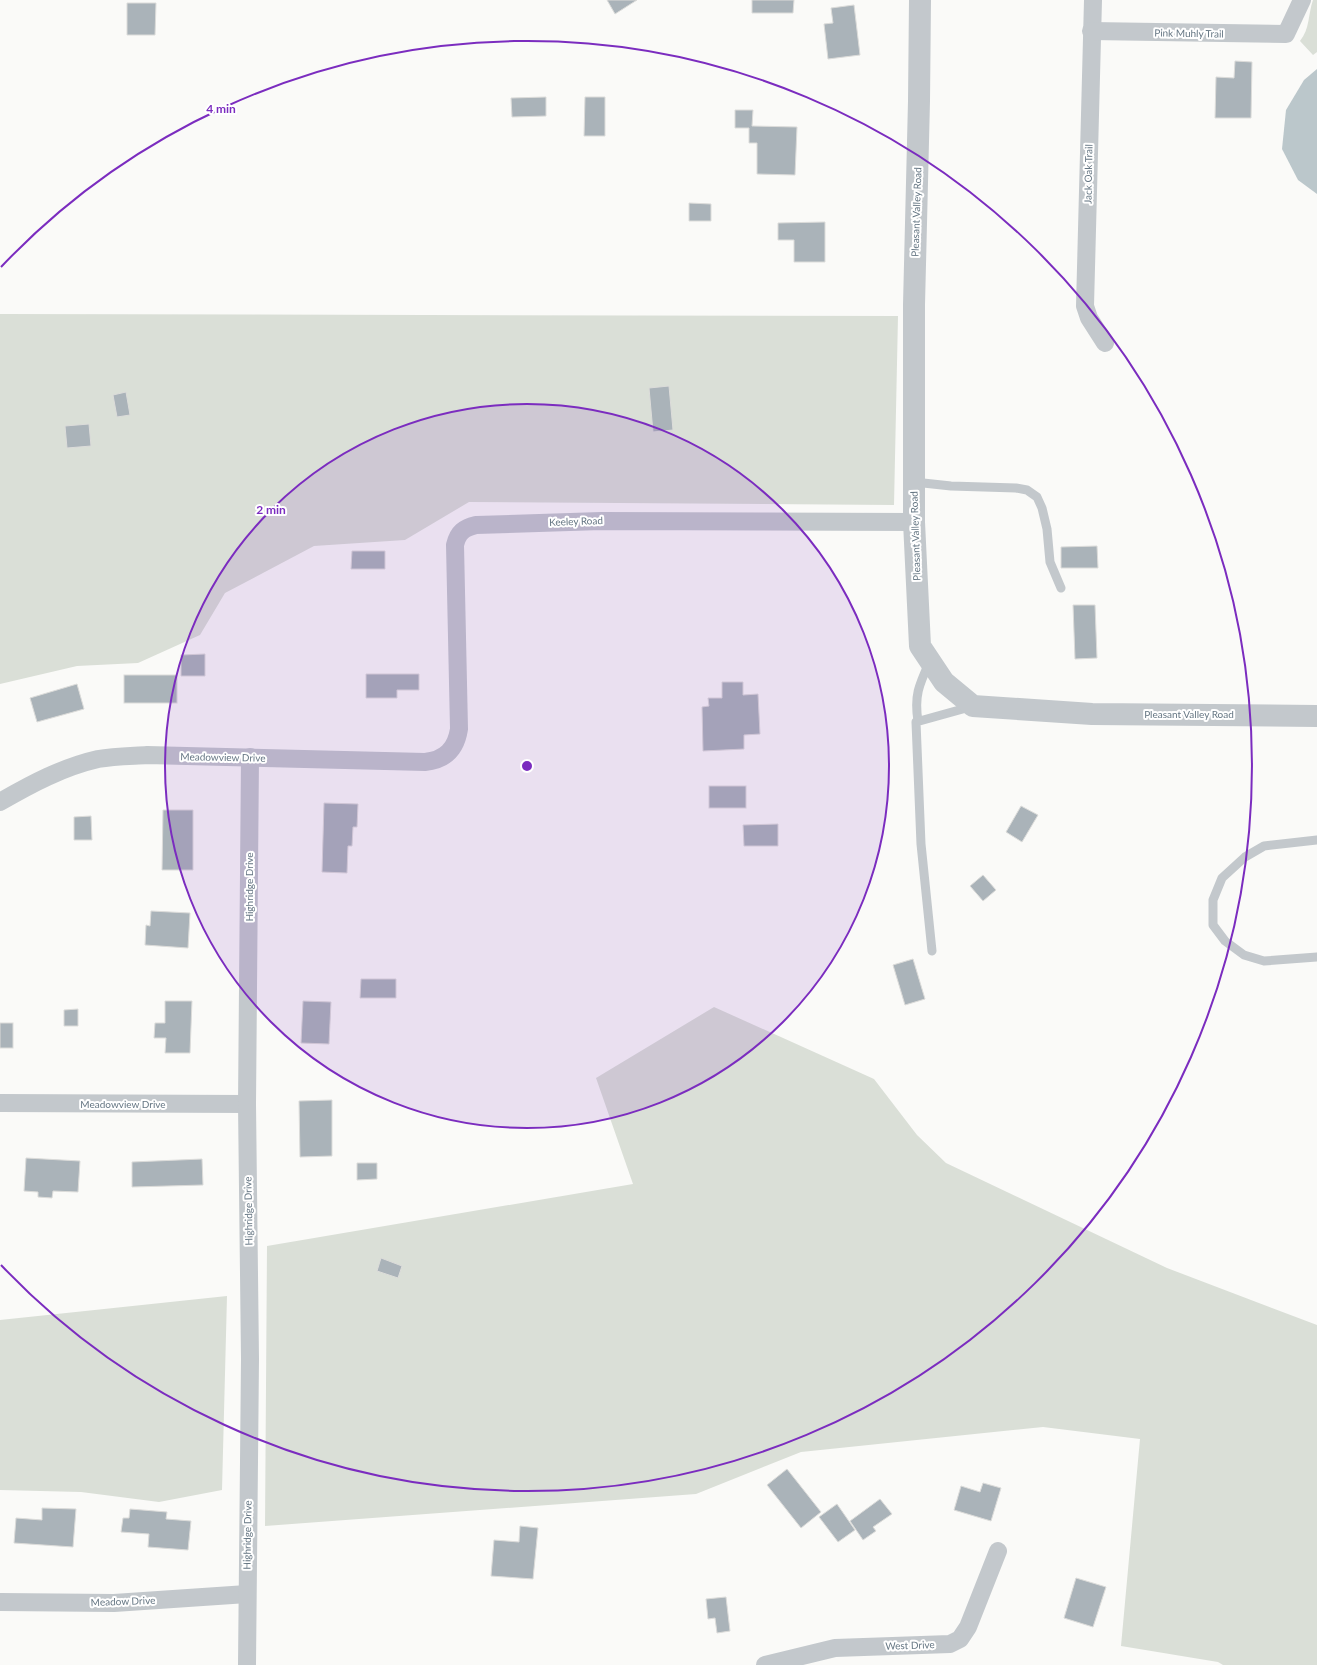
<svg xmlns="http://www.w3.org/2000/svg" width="1317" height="1665" font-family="Lato,sans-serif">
<rect width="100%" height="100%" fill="#fafaf8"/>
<g fill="#dadfd7">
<path d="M1313,0H1317V52L1313,55L1300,41C1310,29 1308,14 1313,0Z"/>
<polygon points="0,314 898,316 894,505 469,502 405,540 314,546 225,593 200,635 138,663 77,666 0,684"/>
<polygon points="714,1007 874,1079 917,1135 946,1163 1167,1268 1317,1325 1317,1665 1223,1665 1218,1662 1121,1646 1140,1439 1043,1427 801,1452 696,1494 265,1526 267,1246 633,1184 596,1078"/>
<polygon points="227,1296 222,1490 159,1502 81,1492 0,1490 0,1320"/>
</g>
<polygon fill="#bbc7cb" points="1317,69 1317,194 1298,180 1282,149 1286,110 1304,80"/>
<g fill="#aab3b9" stroke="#dcdcda">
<polygon points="607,0 637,0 615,14"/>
<polygon points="752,0 794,0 793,13 752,13"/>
<polygon points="127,3 156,3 155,35 127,35"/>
<polygon points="854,5 860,55 828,59 824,24 833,23 831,8"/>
<polygon points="1235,61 1252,62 1251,118 1215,118 1216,77 1234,78"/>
<polygon points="546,97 546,116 512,117 511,98"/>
<polygon points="585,97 605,97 605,136 584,136"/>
<polygon points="735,110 753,110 752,126 797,127 795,175 757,174 757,143 749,143 749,128 735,128"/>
<polygon points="689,203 711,204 711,221 689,221"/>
<polygon points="825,222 825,262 794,262 794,240 778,240 778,223"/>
<polygon points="669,386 673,430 653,432 649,388"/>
<polygon points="126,392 130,415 117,417 113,395"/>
<polygon points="89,424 91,446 67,448 65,426"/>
<polygon points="1097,546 1098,568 1061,568 1061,547"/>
<polygon points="352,551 385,551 385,569 351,569"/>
<polygon points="1073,605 1095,605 1097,658 1075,659"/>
<polygon points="205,654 205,676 181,676 181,655"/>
<polygon points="366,674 419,674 419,690 397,690 397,698 366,698"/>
<rect x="124" y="675" width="53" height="28"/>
<polygon points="722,682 743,682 743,695 758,694 760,734 744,735 744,749 703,751 702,707 709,706 708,698 722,698"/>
<polygon points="77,684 84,709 37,722 30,698"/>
<rect x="709" y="786" width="37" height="22"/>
<polygon points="324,803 358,804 357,827 353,827 352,846 348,846 347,873 322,872"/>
<polygon points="1021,806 1038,815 1022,842 1006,832"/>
<polygon points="163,810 193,810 193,870 162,870"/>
<polygon points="91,816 92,840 74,840 74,817"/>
<polygon points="778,824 778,846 744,846 743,825"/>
<polygon points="983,875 996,890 983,901 970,886"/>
<polygon points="151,911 190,913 188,948 145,945 146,925 150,926"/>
<polygon points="913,959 925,999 905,1005 893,965"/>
<polygon points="361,979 396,979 396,998 360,998"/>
<polygon points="165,1001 192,1001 190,1053 165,1053 166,1038 154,1038 155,1023 165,1023"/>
<polygon points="303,1001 331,1002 329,1044 301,1043"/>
<polygon points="78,1009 78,1026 64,1026 64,1010"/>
<rect x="0" y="1023" width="13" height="25"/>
<polygon points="332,1100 332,1156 300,1157 299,1101"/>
<polygon points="26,1158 80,1161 78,1192 53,1191 52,1198 38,1197 38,1192 24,1191"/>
<polygon points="202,1159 203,1185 132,1187 132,1162"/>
<polygon points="357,1163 377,1163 377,1179 357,1180"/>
<polygon points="381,1258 402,1266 398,1278 377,1271"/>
<polygon points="787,1469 821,1512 801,1528 767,1485"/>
<polygon points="983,1483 1001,1488 991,1521 954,1510 961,1486 980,1492"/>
<polygon points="880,1499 892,1514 873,1527 876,1531 863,1540 850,1521"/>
<polygon points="837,1504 855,1530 838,1542 819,1517"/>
<polygon points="42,1508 76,1509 73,1547 14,1543 16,1518 42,1520"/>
<polygon points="130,1509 167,1512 166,1519 191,1521 188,1550 148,1547 149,1534 121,1532 123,1518 129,1518"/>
<polygon points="520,1526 538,1528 533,1579 491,1576 494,1540 519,1542"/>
<polygon points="1076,1578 1106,1587 1093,1627 1064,1618"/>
<polygon points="726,1597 730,1631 717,1633 715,1618 708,1619 706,1599"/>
</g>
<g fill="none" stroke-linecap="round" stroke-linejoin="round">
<g stroke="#c3c8cc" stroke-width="9">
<polyline points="914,482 951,486 1016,488 1027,490 1037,497 1042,508 1047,529 1050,562 1061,588"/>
<path d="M918,721C914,696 919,685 929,663"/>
<polyline points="1317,840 1264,846 1245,857 1222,878 1213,900 1213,925 1225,941 1244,955 1264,961 1317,957"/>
<polyline points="932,951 921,844 916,722 970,707"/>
</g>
<g stroke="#c3c8cc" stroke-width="18">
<polyline points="1093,0 1085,306 1089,318 1105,343"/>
<polyline points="1091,31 1286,34 1302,0"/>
<path d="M0,802C31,784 63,767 98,759C114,756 131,756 147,755L425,762C445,760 456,749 459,729L455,545C458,532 464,528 476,525L601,521L914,522"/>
<polyline points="0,1103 247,1104"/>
<polyline points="0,1602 114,1603 247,1594"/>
<polyline points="247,1665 250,1359 247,1104 250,757"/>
<polyline points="765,1665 835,1648 950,1644 960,1639 968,1627 998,1551"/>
</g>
<polyline stroke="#c3c8cc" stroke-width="22" points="920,0 919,101 914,305 914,522 920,646 944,682 973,706 1092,714 1317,716"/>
</g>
<circle cx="527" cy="766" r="362" fill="#7b2cbf" fill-opacity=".12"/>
<g fill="none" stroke="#7b2cbf" stroke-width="2">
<circle cx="527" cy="766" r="362"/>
<path d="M1 267A725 725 0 1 1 1 1265"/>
</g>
<g text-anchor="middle" stroke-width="4" stroke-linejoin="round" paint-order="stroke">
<g font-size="10" fill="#657683" stroke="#fff">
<text transform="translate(1189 33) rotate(1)" y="4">Pink Muhly Trail</text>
<text transform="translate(1088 174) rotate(-89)" y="4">Jack Oak Trail</text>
<text transform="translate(916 212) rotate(-88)" y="4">Pleasant Valley Road</text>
<text transform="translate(576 521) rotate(-2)" y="4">Keeley Road</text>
<text transform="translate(915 536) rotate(-92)" y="4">Pleasant Valley Road</text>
<text x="1189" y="718">Pleasant Valley Road</text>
<text transform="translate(223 757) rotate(1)" y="4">Meadowview Drive</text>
<text transform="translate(249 887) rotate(-90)" y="4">Highridge Drive</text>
<text x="123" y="1108">Meadowview Drive</text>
<text transform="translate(248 1211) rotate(-91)" y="4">Highridge Drive</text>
<text transform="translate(247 1535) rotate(-89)" y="4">Highridge Drive</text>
<text transform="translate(123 1601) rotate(-2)" y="4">Meadow Drive</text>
<text transform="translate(910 1645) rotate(-2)" y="4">West Drive</text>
</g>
</g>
<circle cx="527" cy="766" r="6" fill="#7b2cbf" stroke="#fff" stroke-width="2"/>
<g font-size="12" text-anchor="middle" font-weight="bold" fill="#7b2cbf" stroke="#fff" stroke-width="4" stroke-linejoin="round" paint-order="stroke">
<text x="221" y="113">4 min</text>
<text x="271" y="514">2 min</text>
</g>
</svg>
